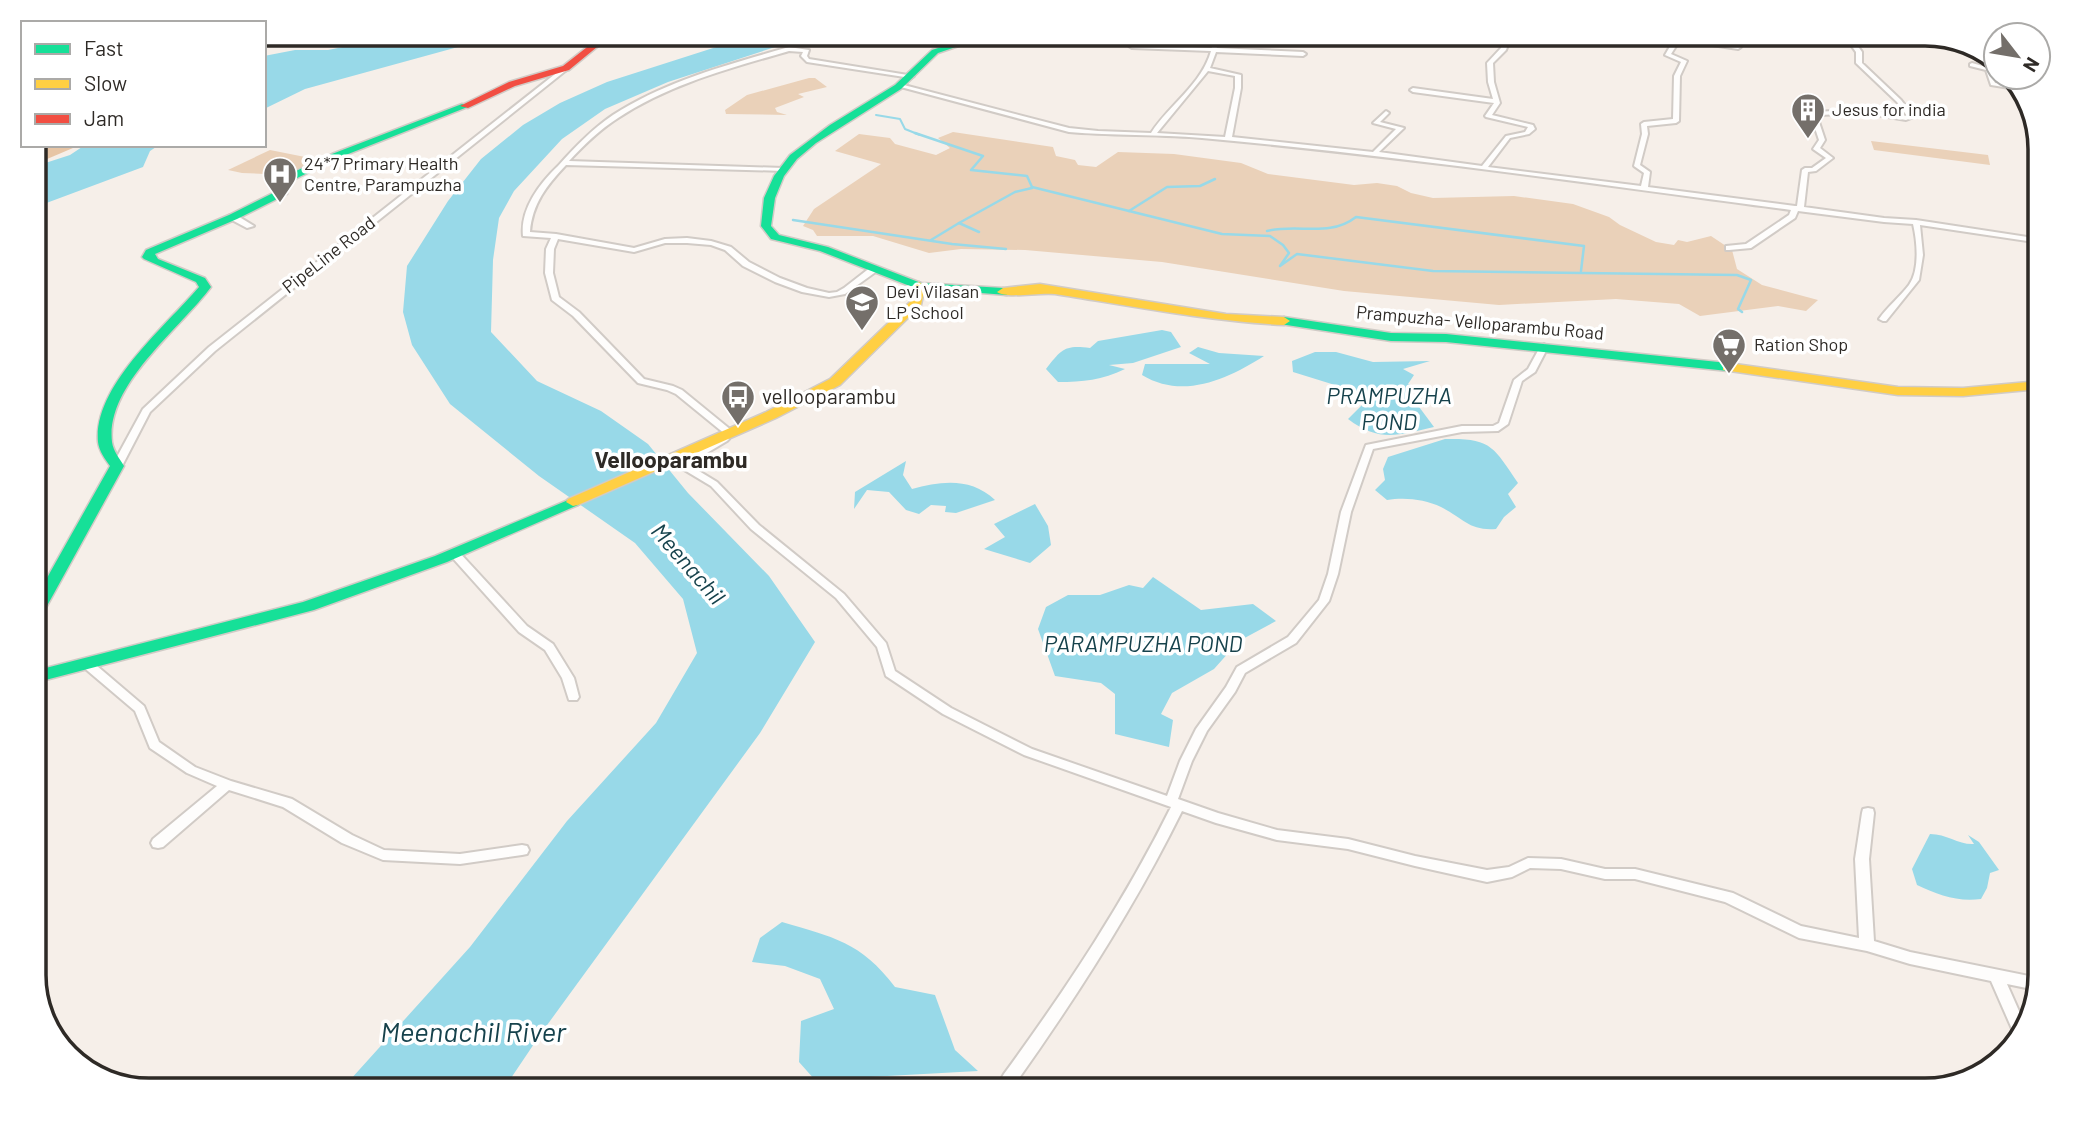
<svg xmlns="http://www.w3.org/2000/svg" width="2073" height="1123" font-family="Barlow,sans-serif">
<rect width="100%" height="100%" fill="#f6efe9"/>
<g fill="#ead1b9">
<polygon points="809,78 815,78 827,87 798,94 804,97 775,108 777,112 787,115 726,114 725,110 747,95"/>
<polygon points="953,132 1053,147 1056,156 1075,160 1078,165 1096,167 1118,152 1174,154 1241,163 1268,174 1354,185 1377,183 1397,186 1411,193 1433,198 1514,196 1573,204 1609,217 1620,225 1656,242 1674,245 1678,240 1687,242 1711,236 1732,250 1737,269 1762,285 1818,300 1806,311 1778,306 1700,316 1679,304 1616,299 1499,305 1344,291 1162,262 1025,250 961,249 929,253 873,236 817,236 813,230 803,226 814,209 881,164 835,151 859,134 890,138 895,144 936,155 950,148 938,138"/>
<polygon points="1871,141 1988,155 1990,165 1874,150"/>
<polygon points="270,150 320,160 287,175 242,173 228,170"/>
</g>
<polygon fill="#e7c5a5" points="33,145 80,145 33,165"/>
<g fill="#98d9e8">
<polygon points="412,33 509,33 305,89 264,109 264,56 295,50 328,50"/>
<polygon points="760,33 818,33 668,82 605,109 562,139 514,191 499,218 493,260 491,332 537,381 601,411 648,444 688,493 769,576 815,642 760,733 542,1032 503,1090 341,1090 470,947 567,821 656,723 697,653 683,599 635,543 539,476 450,404 412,345 403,312 407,266 448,201 481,159 523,125 560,103 607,82"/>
<polygon points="85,145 159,145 150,151 143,167 33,208 33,167 70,155"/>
<path d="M1162,330L1171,332L1181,347L1133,363L1109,365L1125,369C1102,380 1083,382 1058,382L1046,369C1062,349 1064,345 1090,348L1098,341Z"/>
<path d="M1198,347L1219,353L1264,356C1228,379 1183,400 1142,375L1145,364H1210L1189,353Z"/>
<path d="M1315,352H1336L1373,362L1430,361L1403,369L1414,375L1408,384L1417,387L1418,390L1408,392L1434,427C1398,435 1380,443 1348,419L1363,404L1351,390L1293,372L1292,361Z"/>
<path d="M1445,439C1491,438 1493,446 1518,483L1508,494L1516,507L1504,517L1496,529C1469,531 1463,518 1441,507C1425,499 1404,497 1387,500L1375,490L1385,480L1383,469L1388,457Z"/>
<path d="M906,461L903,475L912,489C941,481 971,477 995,500L956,513L945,512L946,506L931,505L919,514L906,510L889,492L867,490L854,509L855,492Z"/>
<polygon points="1035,504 1048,526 1051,545 1030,563 984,549 1005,537 994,524"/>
<polygon points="1153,577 1201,610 1253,604 1276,621 1239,641 1214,669 1172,693 1161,714 1173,720 1169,747 1115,734 1115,694 1101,683 1055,676 1038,629 1046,607 1068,595 1100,595 1129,585 1143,588"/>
<path d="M1930,834C1947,834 1959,845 1974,844L1968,835L1979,842L1999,870L1990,873L1987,888L1981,899C1957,902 1938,895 1917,885L1912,869Z"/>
<path d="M782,922C833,937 861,942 895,987L935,995L955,1050L978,1071L815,1080L799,1062L801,1021L834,1009L820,979L785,966L752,962L760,938Z"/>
</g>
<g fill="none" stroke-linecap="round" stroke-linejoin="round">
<polyline stroke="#98d9e8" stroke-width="2" points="876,115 900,119 905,129 920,135"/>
<g stroke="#98d9e8" stroke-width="2.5">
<polyline points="915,133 983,156 971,170 1027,176 1032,187 1222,234 1270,236 1283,245 1289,253 1280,266 1297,254 1433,271 1737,275 1751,280 1738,309 1742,312"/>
<polyline points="1129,211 1167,187 1200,186 1215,179"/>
<polyline points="793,220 952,244 1006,249"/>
<path d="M1267,231C1298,223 1329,238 1356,217L1584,246L1581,271"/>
<polyline points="979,232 959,223 1015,192 1032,188"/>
<polyline points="931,240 959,223"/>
</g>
<g stroke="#d1cbc6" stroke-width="4">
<g id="street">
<path d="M1193,33H1201L1212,37L1217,48L1303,52L1306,54L1303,56L1216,52L1210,68L1241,75V88L1232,137L1373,152L1396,129L1373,123L1386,111L1389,113L1380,122L1404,128L1379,152L1482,166L1506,136L1525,132L1528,127L1486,117L1485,116L1494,103L1413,92L1410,90L1413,88L1493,99L1488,82L1487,63L1501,48L1504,39L1497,33H1504L1510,39L1506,50L1493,63L1494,82L1500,103L1492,115L1533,125L1535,129L1529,134L1510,138L1488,167L1641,186L1644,173L1634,166L1642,134L1641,124L1644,122L1673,119L1674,76L1681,62L1665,55L1672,43L1657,33H1664L1678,43L1671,54L1687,61L1680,76L1679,121L1676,123L1647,126L1648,134L1640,165L1650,172L1648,187L1795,206H1797L1802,170L1805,168H1812L1826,158L1813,149L1819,140L1812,119L1816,112L1864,109L1907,116L1897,102L1856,63V52L1848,41L1850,33H1856L1854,41L1862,52V63L1901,100L1914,117L1906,120L1864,113L1820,115L1818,119L1825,140L1820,148L1833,158L1816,171L1808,172L1804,207L1884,218L1916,220L2040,239V243L1920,225L1923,255L1919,280L1886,321H1883L1879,319C1888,306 1900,297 1909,285C1920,270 1917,241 1913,224L1884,222L1798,211L1795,218L1751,248L1729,250H1726V246L1746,244L1789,215L1791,210C1595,184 1398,156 1202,138C1158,134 1113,136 1069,132L897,86L900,84L1069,128L1098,131L1151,133C1169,105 1202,84 1211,51L1132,48L1129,46L1132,44L1212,48L1209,40ZM1208,71L1235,76V88L1225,137L1157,133Z"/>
<polygon points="1415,33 1421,33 1415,42 1411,42"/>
<polygon points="1697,33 1704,33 1716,43 1741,47 1738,49 1712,45"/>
<polygon points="1964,42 1969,44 1974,55 1970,55"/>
<path d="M789,47L809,50L807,56L809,59L914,76L911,78L807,62L801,56L803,52L789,51C731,68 669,84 618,118C599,130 584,145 569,161L783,168L786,170L785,171L566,165C547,185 532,204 530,232L556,234L634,248L665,239L687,238L711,241L731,247L749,262L780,278L807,288L829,293L837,292L844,288L871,267H877V271L845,294L829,297L802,292L775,282L743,266L725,250L711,245L687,243H665L634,252L558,239L554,249L553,273L559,297L579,312L644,379L673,386L682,390L731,430L733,432L731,434H725L676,394L667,390L638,383L573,316L552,300L545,273L546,249L551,238L523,236C520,209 540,183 558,166C575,147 592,129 613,115C665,81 730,64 789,47Z"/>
<polygon points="1972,63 1990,68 1995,83 2021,86 2022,90 1991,85 1986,70 1970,66 1970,64"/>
<polygon points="564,67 569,68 215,351 150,412 122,466 117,469 114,468 112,466 143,409 209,347"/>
<polygon points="230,215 236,215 254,226 247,228 230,219"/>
<polygon points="2037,341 2040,341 2040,348 2036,346"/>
<path d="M1544,344L1548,347L1535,372L1522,381L1508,424L1498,431L1462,432L1373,449L1351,512L1338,574L1329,601L1296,643L1245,673L1235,692L1207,731L1192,761L1178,799L1218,813L1277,830L1348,839L1415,856L1487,870L1509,867L1528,858L1561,859L1605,869H1635L1733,893L1801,926L1859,938L1855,859L1862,813L1863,809L1868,808L1873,809L1874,813L1869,859L1874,941L1910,952L2039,978L2036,990L2007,984L2026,1027L2016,1038L1991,981L1910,964L1867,951L1799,938L1725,902L1635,879H1605L1561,869L1530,868L1512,877L1487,882L1415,866L1348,849L1277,840L1216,823L1182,811C1135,906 1078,995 1017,1081V1090H1001V1079L1004,1074C1066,989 1124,902 1171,807L1024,755L943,714L886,676L877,647L836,598L751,529L711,486L681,468L679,466L683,459L721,437H727L729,439L727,441L690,463L689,465L717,482L759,525L844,594L886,643L895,671L951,708L1032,749L1167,796L1180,761L1196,729L1226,687L1237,667L1288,637L1319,600L1328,574L1341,512L1366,445L1462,426H1493L1499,423L1514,380L1528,369L1540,347Z"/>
<polygon points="454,550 458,551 527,626 553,644 574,678 579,697 577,700 569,700 562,678 545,650 519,632 450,555 449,553 450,551"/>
<polygon points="86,659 90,660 144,706 159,742 195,767 231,781 292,799 352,835 384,850 460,854 522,845 527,846 529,850 527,854 522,855 460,864 383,860 342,843 283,807 229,790 163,847 158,848 153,847 151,843 153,839 217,786 187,773 150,748 135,711 82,666 80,663 82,660"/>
</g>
</g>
<g stroke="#d1cbc6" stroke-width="3">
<g id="fast">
<polygon points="983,33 997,33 938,53 901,89 816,143 797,159 784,176 775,198 771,226 779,235 828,247 921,283 1003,288 1009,292 1007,295 915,288 820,251 771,239 761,226 764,198 774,176 790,155 830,125 895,85 932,50"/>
<path d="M462,104L470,106L338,158L285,184L287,194L237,219L155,254L158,259L205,278L211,287C180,329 105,385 112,442C113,451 120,459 124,466L42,615L40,619L34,620V601L110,466C105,459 99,451 98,442C93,386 166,326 199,287L196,282L144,259L142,257L146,250L229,215L277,191L275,181L332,154Z"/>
<polygon points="1284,317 1391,333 1446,334 1728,363 1734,367 1728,371 1446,342 1391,341 1280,324 1278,321"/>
<polygon points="573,498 580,502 578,505 447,562 314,610 34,683 34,671 303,602 435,556"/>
</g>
</g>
<g stroke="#d1cbc6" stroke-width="3">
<g id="slow">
<polygon points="919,282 925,286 921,305 840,385 776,418 578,505 573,506 566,502 568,499 766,412 830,379 911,301 913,286"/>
<path d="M1040,284L1226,314L1284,317L1290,321L1284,325C1207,321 1131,306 1055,294C1040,292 1006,299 997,292L1003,288Z"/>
<polygon points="1728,363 1898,387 1963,388 2040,381 2040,389 1963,396 1898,395 1723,370 1723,364"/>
</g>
</g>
<g stroke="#d1cbc6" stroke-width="3">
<polygon id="jam" points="605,33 614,33 569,70 515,86 468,108 460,106 509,82 563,66"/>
</g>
<use href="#street" fill="#fefdfc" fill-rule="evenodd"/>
<use href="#fast" fill="#16e098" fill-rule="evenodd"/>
<use href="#slow" fill="#ffcf43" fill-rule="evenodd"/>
<use href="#jam" fill="#f24e42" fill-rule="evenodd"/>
</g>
<defs>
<g id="building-pin" transform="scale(1.75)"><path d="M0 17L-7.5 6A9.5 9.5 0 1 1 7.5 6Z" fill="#746f6a" stroke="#fff"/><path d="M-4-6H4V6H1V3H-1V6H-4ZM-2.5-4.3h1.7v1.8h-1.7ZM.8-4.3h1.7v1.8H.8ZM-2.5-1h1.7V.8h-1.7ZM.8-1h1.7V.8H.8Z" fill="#fff"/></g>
<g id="hospital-pin" transform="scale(1.75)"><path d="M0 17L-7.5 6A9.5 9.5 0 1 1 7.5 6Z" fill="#746f6a" stroke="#fff"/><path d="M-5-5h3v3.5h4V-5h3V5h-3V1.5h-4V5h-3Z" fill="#fff"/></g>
<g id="school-pin" transform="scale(1.75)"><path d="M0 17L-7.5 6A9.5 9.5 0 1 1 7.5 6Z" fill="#746f6a" stroke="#fff"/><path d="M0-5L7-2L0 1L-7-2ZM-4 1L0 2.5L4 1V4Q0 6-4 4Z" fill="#fff"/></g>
<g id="supermarket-pin" transform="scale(1.75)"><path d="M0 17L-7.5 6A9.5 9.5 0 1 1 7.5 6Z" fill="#746f6a" stroke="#fff"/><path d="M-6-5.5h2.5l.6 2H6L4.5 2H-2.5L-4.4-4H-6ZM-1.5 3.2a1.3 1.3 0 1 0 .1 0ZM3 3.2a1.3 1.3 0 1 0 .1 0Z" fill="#fff"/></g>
<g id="bus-pin" transform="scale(1.75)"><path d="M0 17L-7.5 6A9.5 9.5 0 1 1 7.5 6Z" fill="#746f6a" stroke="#fff"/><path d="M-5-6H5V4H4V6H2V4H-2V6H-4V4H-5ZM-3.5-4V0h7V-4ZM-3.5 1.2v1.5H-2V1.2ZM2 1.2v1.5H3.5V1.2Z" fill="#fff"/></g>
</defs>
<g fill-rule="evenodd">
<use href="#building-pin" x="1808" y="110"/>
<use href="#hospital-pin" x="280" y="174"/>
<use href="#school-pin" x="862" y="302"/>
<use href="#supermarket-pin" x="1729" y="345"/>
<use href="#bus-pin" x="738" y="397"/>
</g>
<g text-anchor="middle" stroke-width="7" stroke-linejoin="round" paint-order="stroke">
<g font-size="18" fill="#2e2a26" stroke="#fff" text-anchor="start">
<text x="1832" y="116">Jesus for india</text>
<text x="304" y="170">24*7 Primary Health<tspan x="304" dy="21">Centre, Parampuzha</tspan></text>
<text x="886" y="298">Devi Vilasan<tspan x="886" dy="21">LP School</tspan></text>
<text x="1754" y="351">Ration Shop</text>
</g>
<g font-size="18" fill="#2e2a26" stroke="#fff">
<text transform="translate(329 255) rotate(-38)" y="6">PipeLine Road</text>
<text transform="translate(1480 323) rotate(5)" y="6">Prampuzha- Velloparambu Road</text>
</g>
<g font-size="21" fill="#2e2a26" stroke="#fff" text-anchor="start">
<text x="762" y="404">vellooparambu</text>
</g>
<g font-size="23" font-style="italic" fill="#16424c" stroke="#fff">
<text x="1389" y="404">PRAMPUZHA<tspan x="1389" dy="26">POND</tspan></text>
<text transform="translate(688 564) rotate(49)" y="8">Meenachil</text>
<text x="1143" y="652">PARAMPUZHA POND</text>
</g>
<g font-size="23" font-weight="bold" fill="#2e2a26" stroke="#fff">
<text x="671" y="468">Vellooparambu</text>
</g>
<g font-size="28" font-style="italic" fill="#16424c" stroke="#fff">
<text x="473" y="1042">Meenachil River</text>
</g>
</g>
<path d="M0 0H2073V1123H0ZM149 46H1925A103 103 0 0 1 2028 149V975A103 103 0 0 1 1925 1078H149A103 103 0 0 1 46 975V149A103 103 0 0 1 149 46Z" fill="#fff" fill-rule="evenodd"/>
<path fill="none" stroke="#2e2a26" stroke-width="3.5" d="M149 46H1925A103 103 0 0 1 2028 149V975A103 103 0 0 1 1925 1078H149A103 103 0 0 1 46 975V149A103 103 0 0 1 149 46Z"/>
<rect x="21" y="21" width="245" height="126" fill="#ffffff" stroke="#abaaa8" stroke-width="2"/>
<rect x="35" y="44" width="35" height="10" fill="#16e098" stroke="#abaaa8" stroke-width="2"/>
<text x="84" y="56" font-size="21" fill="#2e2a26">Fast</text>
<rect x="35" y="79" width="35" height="10" fill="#ffcf43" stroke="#abaaa8" stroke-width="2"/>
<text x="84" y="91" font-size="21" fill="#2e2a26">Slow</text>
<rect x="35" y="114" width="35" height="10" fill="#f24e42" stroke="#abaaa8" stroke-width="2"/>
<text x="84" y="126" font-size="21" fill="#2e2a26">Jam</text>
<g transform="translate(2017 56) rotate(121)"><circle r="33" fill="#ffffff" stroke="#abaaa8" stroke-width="2"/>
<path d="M0-5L12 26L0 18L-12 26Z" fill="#746f6a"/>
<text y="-10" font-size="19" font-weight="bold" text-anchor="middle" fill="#2e2a26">N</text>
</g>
</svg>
